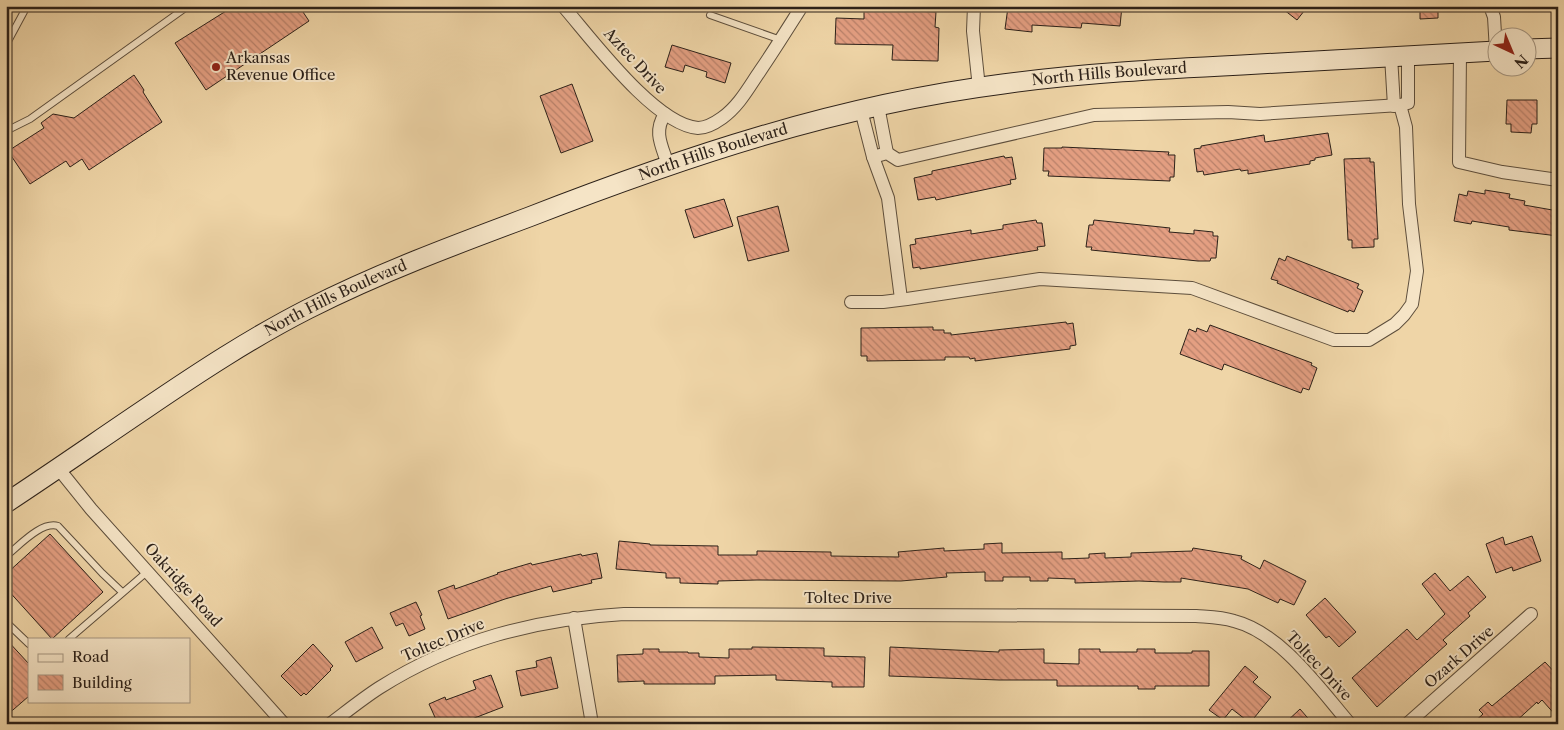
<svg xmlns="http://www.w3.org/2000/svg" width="1564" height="730" font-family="'Libre Caslon Text',serif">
<defs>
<pattern id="building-back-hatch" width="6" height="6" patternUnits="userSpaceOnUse" patternTransform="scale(1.25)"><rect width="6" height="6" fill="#e49f82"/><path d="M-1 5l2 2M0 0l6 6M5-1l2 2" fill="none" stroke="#b9816a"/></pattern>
</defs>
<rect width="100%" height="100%" fill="#efd5a7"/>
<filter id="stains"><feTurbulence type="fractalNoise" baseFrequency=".004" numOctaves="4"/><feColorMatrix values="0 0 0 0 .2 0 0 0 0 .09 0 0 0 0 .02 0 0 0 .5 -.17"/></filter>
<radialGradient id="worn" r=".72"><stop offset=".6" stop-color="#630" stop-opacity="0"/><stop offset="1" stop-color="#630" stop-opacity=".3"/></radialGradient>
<g fill="url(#building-back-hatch)" stroke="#2c2119">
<polygon points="234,6 299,6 309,21 206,90 175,43"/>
<polygon points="1018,6 1122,6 1120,26 1082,23 1081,28 1032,25 1032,32 1005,29 1008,7 1018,8"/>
<polygon points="1279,6 1308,6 1297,20"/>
<polygon points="1420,6 1438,6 1438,18 1420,19"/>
<polygon points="864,9 936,12 935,27 939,28 938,61 892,60 893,45 835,44 836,18 864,19"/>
<polygon points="672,45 731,63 725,83 706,77 707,72 685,65 683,72 665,67"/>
<polygon points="134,75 144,90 143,92 162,122 89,170 82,159 70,167 66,161 30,184 8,151 44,128 41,123 53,114 74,118"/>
<polygon points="572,84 593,141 561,153 540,96"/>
<polygon points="1507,100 1537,100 1537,124 1532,124 1531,133 1511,132 1511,124 1506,124"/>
<polygon points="1328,133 1332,155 1315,158 1315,160 1310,161 1310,164 1248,174 1248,170 1241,171 1240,169 1204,175 1203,171 1197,172 1194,149 1201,148 1201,146 1264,135 1265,142"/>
<polygon points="1062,147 1169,152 1168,155 1175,155 1174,177 1170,177 1170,181 1048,176 1049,171 1043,171 1044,148 1062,148"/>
<polygon points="1004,156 1005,158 1012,157 1016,179 1010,180 1011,184 936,200 935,197 918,200 914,178 932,174 932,171"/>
<polygon points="1370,158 1370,162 1374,162 1378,239 1374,239 1374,247 1352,248 1352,240 1348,240 1344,159"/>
<polygon points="1485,190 1510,194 1509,198 1525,201 1524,205 1558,211 1558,236 1509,230 1509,227 1472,221 1471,224 1454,221 1459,194 1467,196 1468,191 1485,194"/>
<polygon points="724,199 733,226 694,238 685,210"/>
<polygon points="778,206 789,251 748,261 737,217"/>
<polygon points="1036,220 1037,223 1042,223 1045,246 1037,247 1038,250 940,266 920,269 920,267 913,268 910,245 916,244 915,239 971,230 971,234 1003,229 1003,225"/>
<polygon points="1094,220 1170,228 1169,232 1194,234 1194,230 1213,232 1213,236 1218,236 1216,258 1211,258 1210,261 1198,261 1091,250 1092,247 1086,247 1089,225 1093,225"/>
<polygon points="1287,256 1359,284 1357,288 1363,291 1354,312 1349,310 1348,312 1277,283 1278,281 1271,279 1279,258 1285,261"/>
<polygon points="1066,322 1067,324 1073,323 1076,345 1070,346 1070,349 975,361 975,358 970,359 969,357 945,357 945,360 867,361 867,356 861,356 861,328 933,327 933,330 944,330 944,333 951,333 951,335"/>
<polygon points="1210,325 1312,363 1311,365 1317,368 1309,390 1303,388 1301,393 1224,364 1222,370 1180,354 1189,329 1196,332 1197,328 1207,332"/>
<polygon points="50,534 103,592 52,639 6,588 6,574"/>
<polygon points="1532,536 1541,561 1513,571 1512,567 1496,573 1486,544 1503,537 1505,545"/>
<polygon points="619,541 650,544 650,545 718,546 718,555 757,555 757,551 831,552 831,556 899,557 898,552 944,548 944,551 984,549 984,544 1002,543 1002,553 1062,552 1062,559 1089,558 1089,554 1105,553 1105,558 1131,557 1131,553 1192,551 1193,548 1242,556 1241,559 1260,569 1264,560 1306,581 1294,605 1280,599 1278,603 1248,589 1181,578 1181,582 1164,582 1139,581 1075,583 1075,579 1048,578 1048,581 1030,581 1030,577 1003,577 1003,581 985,581 985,572 946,573 947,577 901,581 757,580 718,581 718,584 680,583 680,578 666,578 666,573 616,569"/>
<polygon points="597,553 602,578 591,580 592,583 553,592 551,586 505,599 448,619 438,591 454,585 455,589 498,574 497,573 531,563 532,565 581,554 582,556"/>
<polygon points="1435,573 1450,591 1468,576 1486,597 1468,613 1470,616 1443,640 1447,644 1377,707 1352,678 1407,629 1417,640 1445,614 1422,584"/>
<polygon points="1325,598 1356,632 1339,647 1329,636 1326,638 1306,615"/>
<polygon points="416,602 422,615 420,616 425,629 409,636 403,623 396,626 390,613"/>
<polygon points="372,627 383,648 356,662 345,642"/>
<polygon points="6,639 29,664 29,696 6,716"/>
<polygon points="313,644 333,666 330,669 331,670 306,695 304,693 301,696 281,676"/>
<polygon points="752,647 824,648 824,656 865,657 864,687 832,687 832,682 776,680 776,675 715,676 715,684 644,684 644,681 618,682 617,655 643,654 643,649 659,649 659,652 688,652 688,653 699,653 699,657 729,658 729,649 752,649"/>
<polygon points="890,647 999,652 999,650 1044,649 1044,663 1079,664 1079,649 1100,649 1100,652 1137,652 1137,649 1155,649 1155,653 1192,653 1192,651 1209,651 1209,686 1155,686 1155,689 1138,689 1138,686 1057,686 1057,680 999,680 889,676"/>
<polygon points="551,657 558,688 521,696 516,671 537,667 536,661"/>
<polygon points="1545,662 1558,676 1558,718 1542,700 1538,704 1537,702 1513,724 1472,724 1483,714 1479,710 1488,702 1492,706"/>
<polygon points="1245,666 1258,677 1253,682 1271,697 1250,723 1232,709 1223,720 1209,710"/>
<polygon points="491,675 503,707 459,724 438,724 429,704 445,697 446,700 476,689 473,681"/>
<polygon points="1300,709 1313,724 1284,724"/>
</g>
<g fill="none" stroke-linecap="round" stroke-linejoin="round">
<g stroke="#5d4e3c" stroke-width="8">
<g id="lane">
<polyline points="710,15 781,40"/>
<polyline points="6,45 27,6"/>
<polyline points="6,131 30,119 188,6"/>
<path d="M6,556C19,546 41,521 58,526L102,573L122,592"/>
<polyline points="6,622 29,644"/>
<polyline points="69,639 148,571"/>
</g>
</g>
<g stroke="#5d4e3c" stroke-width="14">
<g id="street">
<path d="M563,6C591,38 655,125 698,128C706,128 715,123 722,118C739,106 749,87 760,71C775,49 788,28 802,6"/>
<polyline points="974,6 973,31 979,88"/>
<polyline points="1490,6 1494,17 1496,51"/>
<polyline points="1460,52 1459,162 1502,172 1558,180"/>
<polyline points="1391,56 1394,106"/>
<polyline points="1400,105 1408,103 1408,56"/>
<polyline points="878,106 887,153"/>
<polyline points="861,110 873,157"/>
<path d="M665,114C653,132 662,146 668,165"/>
<polyline points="851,302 883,302 907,299 1040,279 1192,288 1334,340 1369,340 1395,324 1404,315 1412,304 1417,271 1409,204 1406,127 1400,105 1260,114 1228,112 1094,115 898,160 887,153 873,157 888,198 901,299"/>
<polyline points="58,468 91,509 284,724"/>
<polyline points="574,618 592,724"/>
<path d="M330,724C346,712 362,699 379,688C455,640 535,619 624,614L1196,616C1208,617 1221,617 1234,621C1281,633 1319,688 1350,724"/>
<polyline points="1407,724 1531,614"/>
</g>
</g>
<g stroke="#2c2119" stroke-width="21">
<g id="secondary">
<polyline points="1526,49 1558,48"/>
<path id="s1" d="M6,503C53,472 99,440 145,409C198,373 251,338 308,309C379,273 454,245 529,217C683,157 838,105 1003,84C1082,73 1162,69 1242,65C1327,60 1412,55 1496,51"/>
</g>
</g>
<use href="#lane" stroke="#f5e4c6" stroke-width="6"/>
<use href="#street" stroke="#f5e4c6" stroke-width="12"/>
<use href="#secondary" stroke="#f5e4c6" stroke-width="19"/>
</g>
<circle fill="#8f2418" stroke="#f5e4c6" stroke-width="2" cx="216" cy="67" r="5"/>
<g text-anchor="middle" stroke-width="4" stroke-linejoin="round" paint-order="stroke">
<g font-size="15" fill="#2c2119" stroke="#f5e4c6" text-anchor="start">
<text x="226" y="63">Arkansas<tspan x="226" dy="17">Revenue Office</tspan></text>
</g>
<g font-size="15" fill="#2c2119" stroke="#f5e4c6">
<text transform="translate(635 61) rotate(47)" y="5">Aztec Drive</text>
<text dy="5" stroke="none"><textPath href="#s1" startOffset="1199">North Hills Boulevard</textPath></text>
<text dy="5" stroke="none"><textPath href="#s1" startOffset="794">North Hills Boulevard</textPath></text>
<text dy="5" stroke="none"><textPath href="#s1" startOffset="389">North Hills Boulevard</textPath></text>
<text transform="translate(183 585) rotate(48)" y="5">Oakridge Road</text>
<text x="848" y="603">Toltec Drive</text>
<text transform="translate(443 640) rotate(-23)" y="5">Toltec Drive</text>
<text transform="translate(1459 657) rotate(-41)" y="5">Ozark Drive</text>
<text transform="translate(1319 666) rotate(47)" y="5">Toltec Drive</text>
</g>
</g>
<rect width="1564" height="730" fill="none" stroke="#efd5a7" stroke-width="25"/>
<rect x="8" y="8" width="1549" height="715" fill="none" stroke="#2c2119" stroke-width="2.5"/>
<rect x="12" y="12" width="1539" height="705" fill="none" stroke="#2c2119"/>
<rect x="28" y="638" width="162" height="65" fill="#f5e4c6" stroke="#a59681"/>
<rect x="38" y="654" width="25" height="8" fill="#f5e4c6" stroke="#a59681"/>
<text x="72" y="662" font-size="15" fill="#2c2119">Road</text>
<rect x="38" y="675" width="25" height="15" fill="url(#building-back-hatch)" stroke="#a59681"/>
<text x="72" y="688" font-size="15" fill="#2c2119">Building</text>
<g transform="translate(1512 52) rotate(136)"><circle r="24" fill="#f5e4c6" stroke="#a59681"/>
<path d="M0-4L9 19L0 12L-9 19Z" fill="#8f2418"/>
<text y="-8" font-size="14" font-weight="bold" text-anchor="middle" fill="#2c2119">N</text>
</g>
<rect width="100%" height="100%" filter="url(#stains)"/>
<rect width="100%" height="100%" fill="url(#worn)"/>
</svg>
